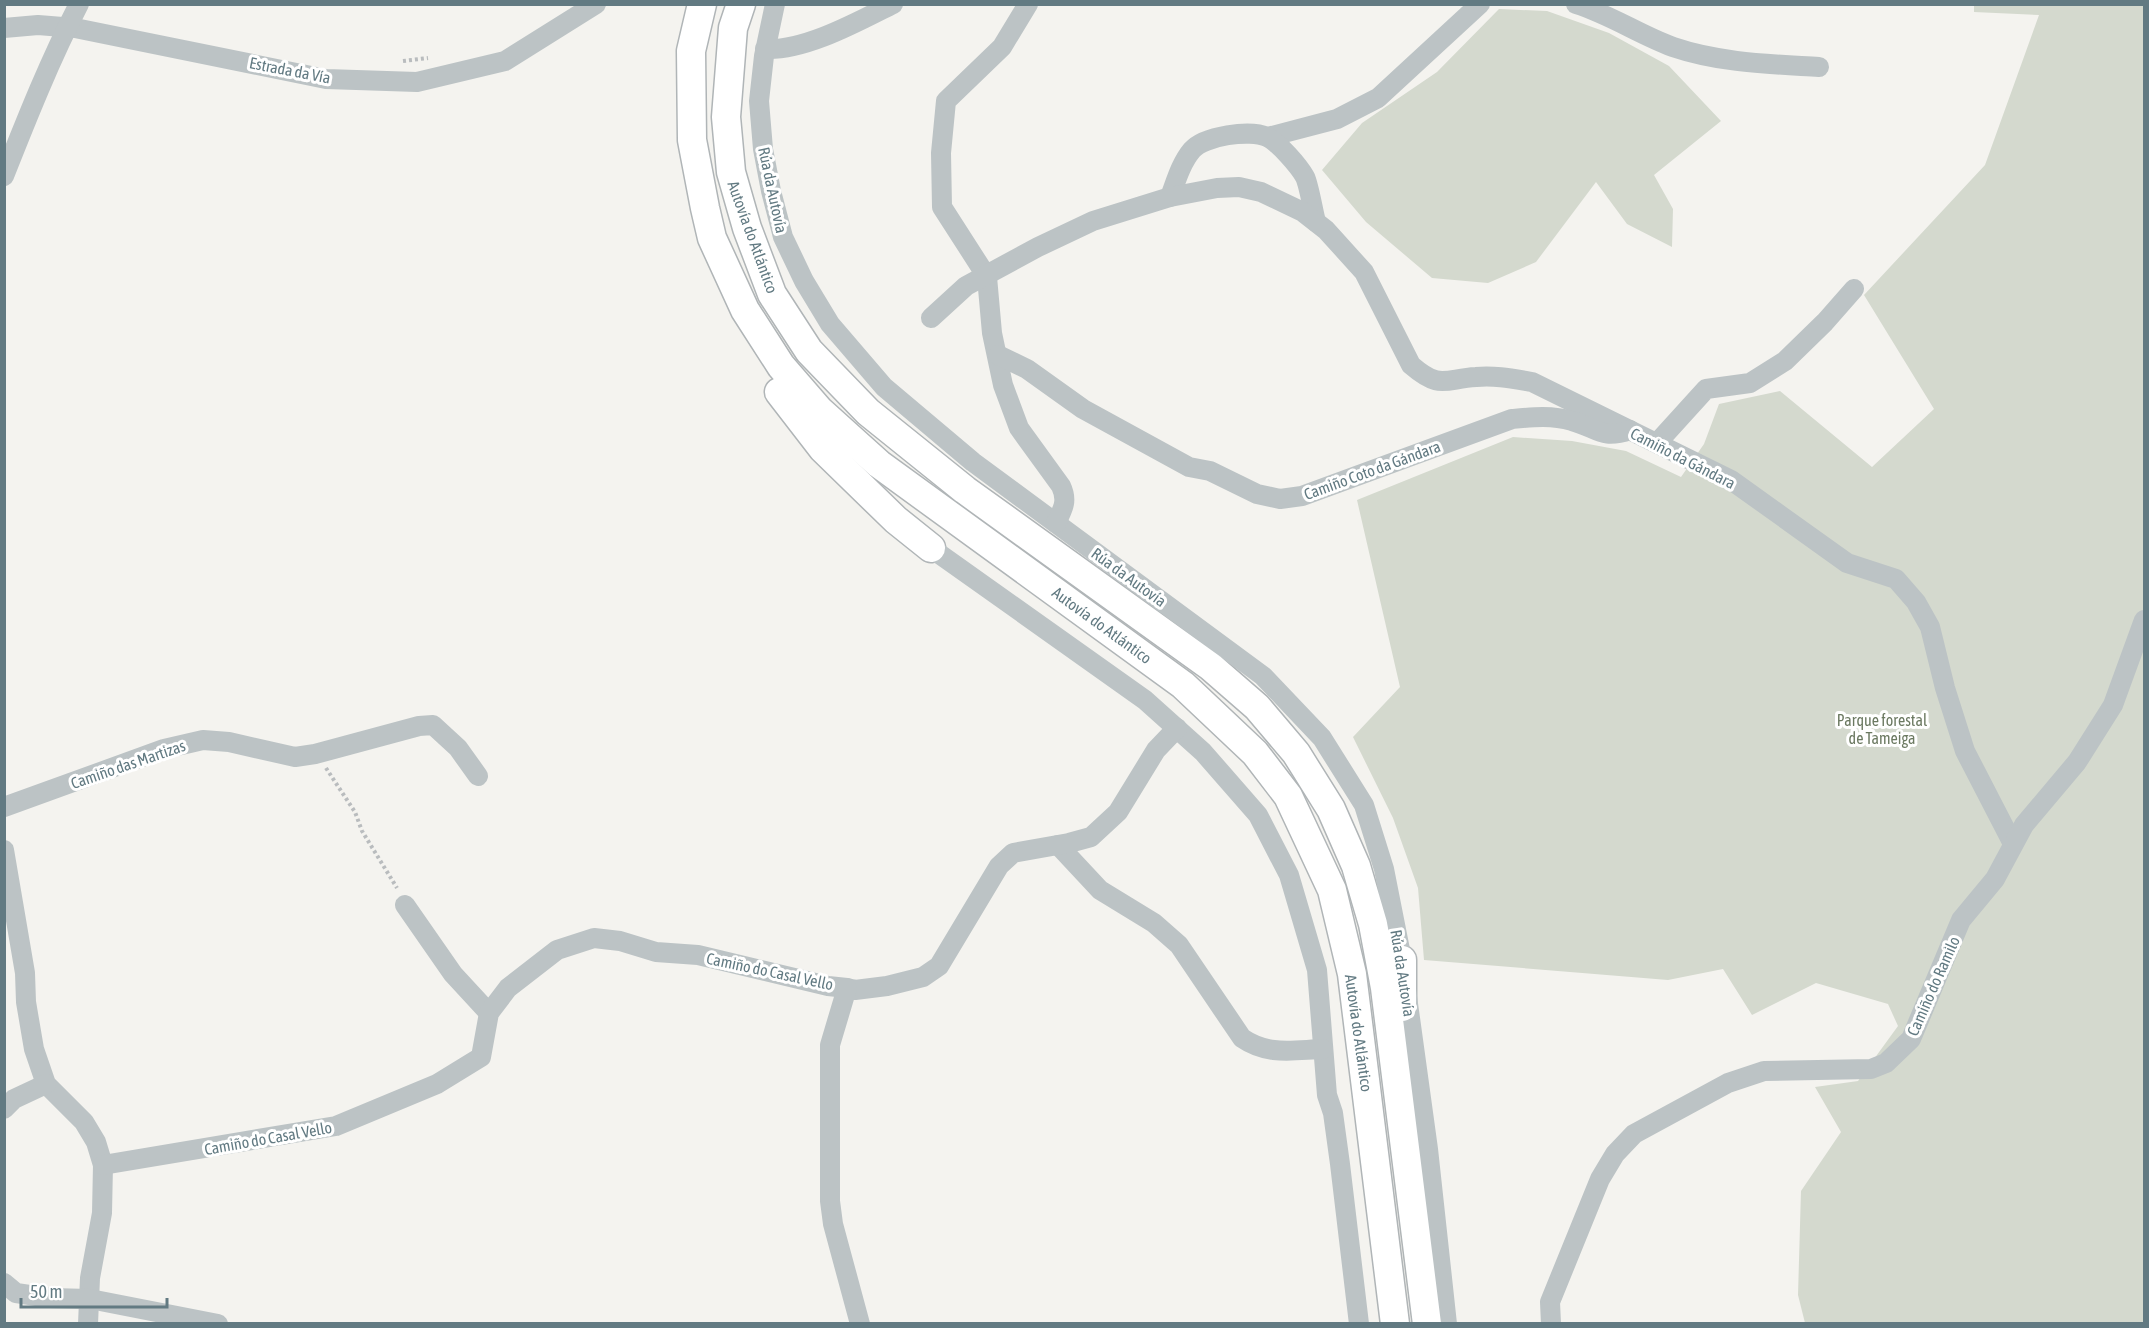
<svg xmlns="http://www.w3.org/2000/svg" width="2149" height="1328" font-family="'Asap Condensed',sans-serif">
<rect width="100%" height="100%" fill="#f4f3ef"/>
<g fill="#d4d9ce">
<polygon points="1974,5 2144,5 2144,1323 1805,1323 1798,1295 1801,1191 1841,1132 1815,1087 1858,1081 1898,1026 1888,1004 1816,983 1752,1015 1723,969 1668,980 1424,960 1418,888 1393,818 1353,737 1400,687 1357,500 1513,437 1572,441 1626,451 1681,477 1704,444 1719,404 1780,391 1872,467 1934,409 1864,295 1985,165 2039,15 1974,12"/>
<polygon points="1499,9 1547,11 1609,33 1669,66 1721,121 1654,175 1673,209 1672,247 1627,224 1596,182 1536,262 1488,283 1432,278 1366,222 1322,170 1362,123 1437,72"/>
</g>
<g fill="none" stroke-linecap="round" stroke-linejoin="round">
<g stroke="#b0b5b7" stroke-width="31">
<g id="highway">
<polyline points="702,4 691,51 692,140 705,208 712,238 745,310 781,366 819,410 879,464 1183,685 1255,753 1288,796 1332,890 1352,974 1395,1324"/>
<polyline points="741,4 733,28 726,117 731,172 747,228 772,294 809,351 868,412 965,490 1211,667 1257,707 1296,753 1331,809 1356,866 1373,924 1385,988 1427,1324"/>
<polyline points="779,392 823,449 896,520 931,548"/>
<polyline points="1402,1007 1402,960"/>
</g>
</g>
<g stroke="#b9bcbe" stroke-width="4" stroke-dasharray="3 3" stroke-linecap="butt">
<polyline points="403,61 428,58"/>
<polyline points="326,768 355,812 362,831 397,888"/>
</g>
<g stroke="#bcc3c5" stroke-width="20">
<polyline points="775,4 764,56 759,101 763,149 771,191 783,237 804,281 830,324 884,387 973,462 1263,676 1322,738 1364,805 1384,869 1402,960 1428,1149 1447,1324"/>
<path d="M1028,4L1002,47L946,101L941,153L942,207L987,277L992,333L1003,385L1019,428L1061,486C1068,501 1063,509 1056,523"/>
<path d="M1576,4C1611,15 1640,35 1673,47C1720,63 1770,64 1819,67"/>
<polyline points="4,28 38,25 75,28 326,79 417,82 505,61 596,4"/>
<path d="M765,49C805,51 857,22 893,4"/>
<polyline points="1268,137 1337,119 1378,98 1480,4"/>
<path d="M4,176C27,118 50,60 79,4"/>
<path d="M1170,197C1176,181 1181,163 1192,150C1204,136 1250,129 1267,137C1278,142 1299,166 1305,177C1309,185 1313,211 1316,222"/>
<path d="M931,318L966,286L1038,247L1093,221L1170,197L1217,188L1239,187L1261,192L1303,212L1326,230L1364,272L1411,365C1440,390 1444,379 1476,377C1495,375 1514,379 1532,382L1731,480L1847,563L1896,579L1916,602L1930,627L1945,688L1965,751L2013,844"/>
<path d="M998,355L1027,369L1083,409L1189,467L1210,471L1257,494L1280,499L1302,496L1512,419C1533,417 1552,415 1572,421C1598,428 1601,440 1630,430"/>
<polyline points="1657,443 1706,389 1750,383 1785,361 1825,322 1854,289"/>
<polyline points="931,548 1145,700 1203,752 1258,815 1289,875 1317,970 1327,1095 1333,1113 1340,1164 1359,1324"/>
<polyline points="4,807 164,749 203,740 229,742 295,757 315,754 419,726 433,725 458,748 478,776"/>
<path d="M1058,845L1100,890L1154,923L1179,945L1242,1038C1268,1056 1293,1050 1323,1049"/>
<polyline points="4,850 25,973 26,1002 34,1049 46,1084 84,1122 96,1142 103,1165 102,1213 90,1278 88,1324"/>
<polyline points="405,905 453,974 489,1013"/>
<polyline points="847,988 855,990 887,986 923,977 939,966 999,866 1013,853 1069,843 1091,837 1118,812 1156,750 1177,728"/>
<polyline points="4,1109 14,1099 46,1084"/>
<polyline points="103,1165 336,1126 437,1084 481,1057 489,1013 508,988 557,950 594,938 620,941 656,952 698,955 828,986 847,988 830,1045 830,1201 833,1224 860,1324"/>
<polyline points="4,1283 16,1293 50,1298 90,1299 218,1324"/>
<polyline points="1551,1324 1550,1302 1600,1179 1615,1154 1634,1134 1728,1083 1764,1071 1871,1069 1886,1063 1911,1039 1961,920 1995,879 2024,825 2077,762 2113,705 2144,620"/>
</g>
<use href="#highway" stroke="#fff" stroke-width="28"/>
</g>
<g text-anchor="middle" stroke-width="6" stroke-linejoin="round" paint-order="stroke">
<g font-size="16" fill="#627a82" stroke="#fff">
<text transform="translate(290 70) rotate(11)" y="6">Estrada da Vía</text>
<text transform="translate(773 190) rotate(78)" y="6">Rúa da Autovía</text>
<text transform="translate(753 237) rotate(70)" y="6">Autovía do Atlántico</text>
<text transform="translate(1683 458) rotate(27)" y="6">Camiño da Gándara</text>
<text transform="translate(1372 470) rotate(-20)" y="6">Camiño Coto da Gándara</text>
<text transform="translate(1129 577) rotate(36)" y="6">Rúa da Autovía</text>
<text transform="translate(1102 625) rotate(36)" y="6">Autovía do Atlántico</text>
<text transform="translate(128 764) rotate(-19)" y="6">Camiño das Martizas</text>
<text transform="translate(770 971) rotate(12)" y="6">Camiño do Casal Vello</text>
<text transform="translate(1403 973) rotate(81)" y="6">Rúa da Autovía</text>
<text transform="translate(1933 986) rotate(-66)" y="6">Camiño do Ramilo</text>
<text transform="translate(1359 1033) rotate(82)" y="6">Autovía do Atlántico</text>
<text transform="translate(268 1138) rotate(-10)" y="6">Camiño do Casal Vello</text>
</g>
<g font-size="16" fill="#6b7961" stroke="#fff">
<text x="1882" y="726">Parque forestal<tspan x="1882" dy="18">de Tameiga</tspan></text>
</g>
</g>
<rect width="2149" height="1328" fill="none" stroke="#627a82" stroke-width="12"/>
<path d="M21 1298v9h146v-9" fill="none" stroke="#627a82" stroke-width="3"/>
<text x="30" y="1298" font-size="18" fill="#627a82" stroke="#ffffff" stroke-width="4.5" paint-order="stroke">50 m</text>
</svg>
